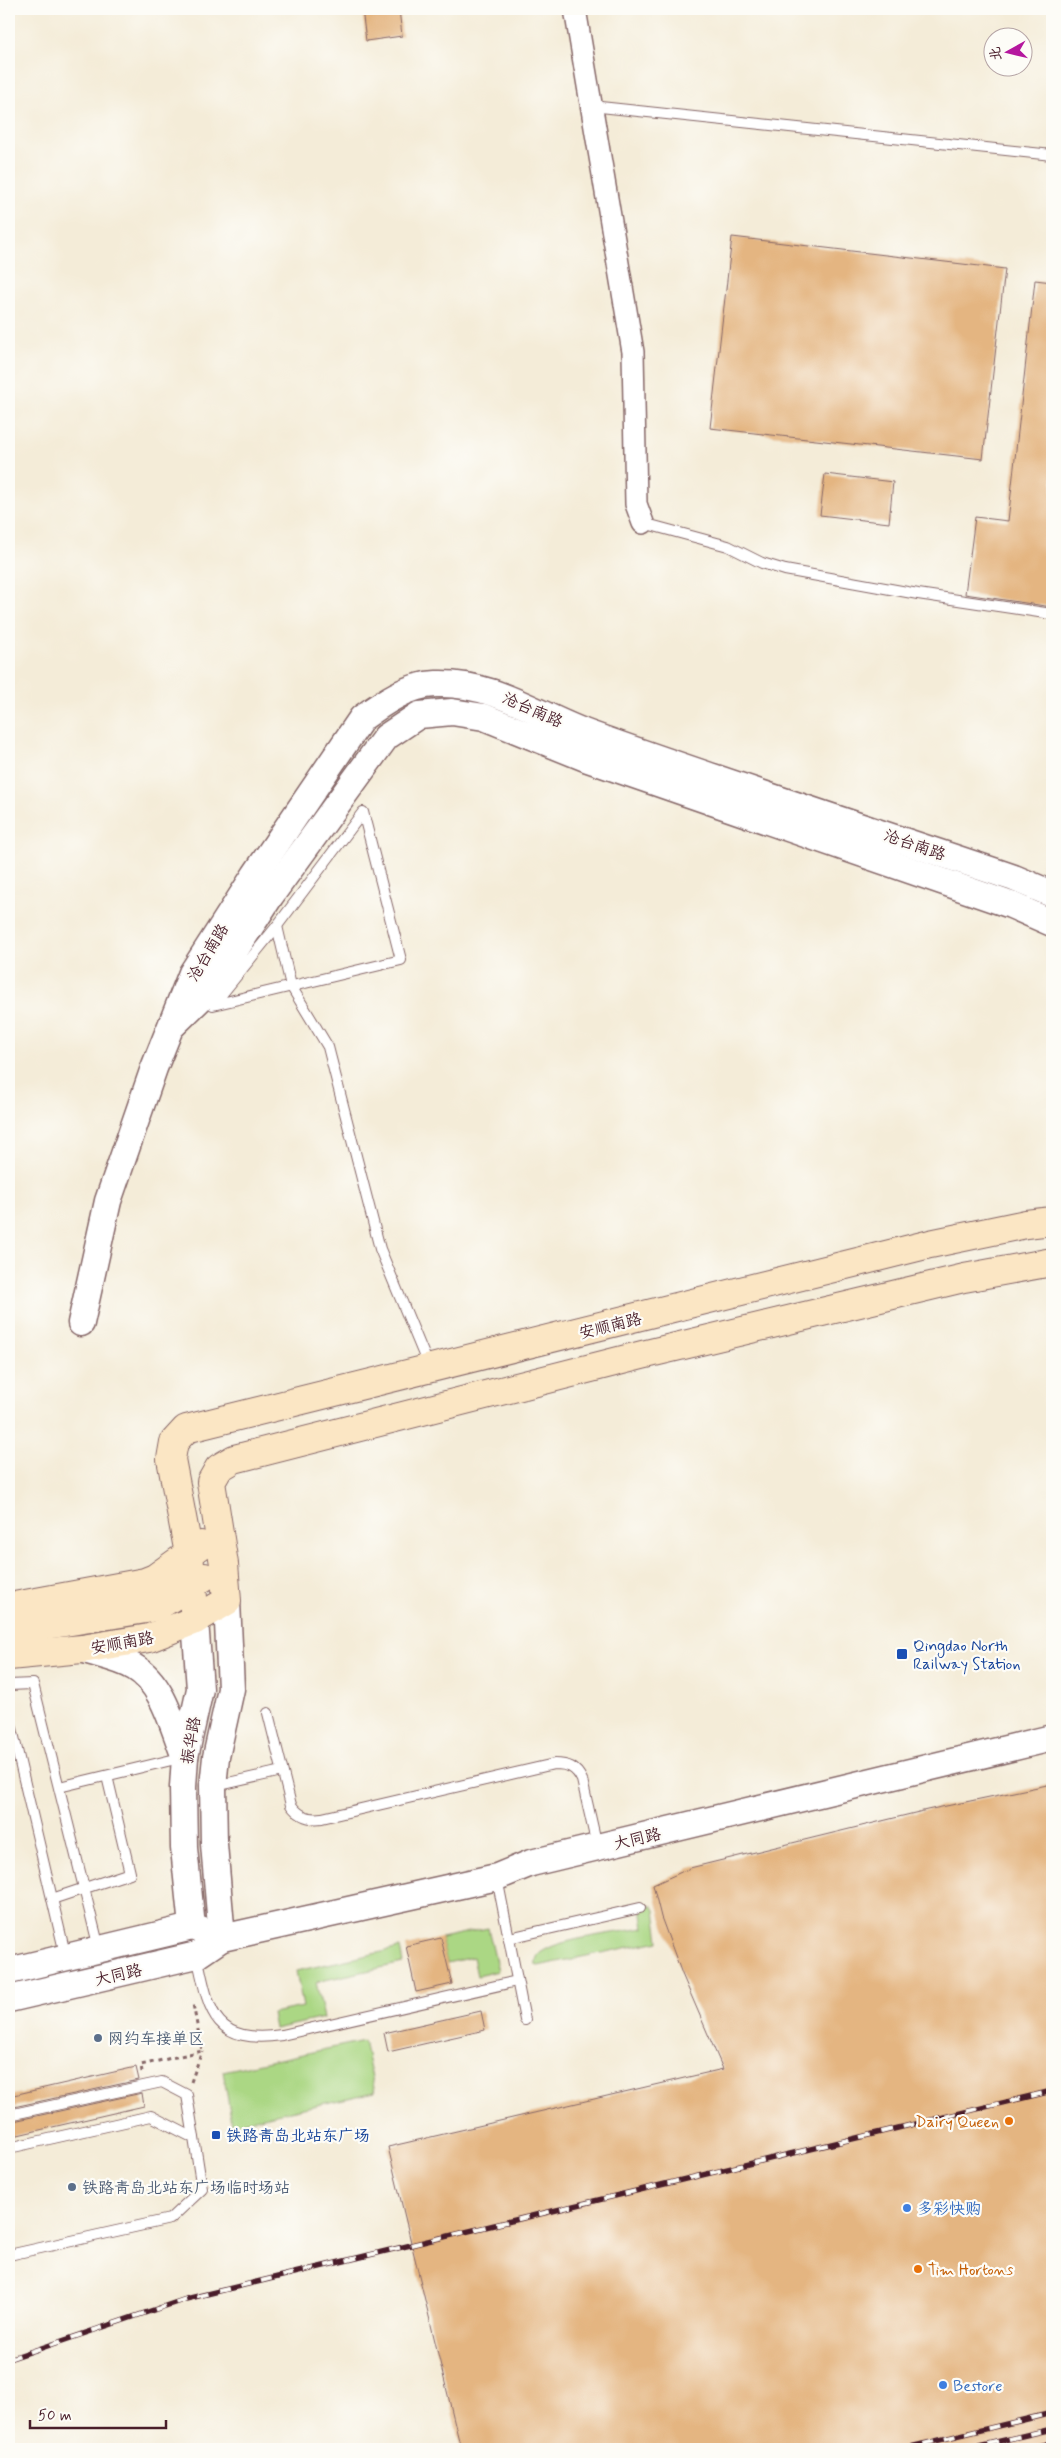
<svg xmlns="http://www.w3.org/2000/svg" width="1061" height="2458" font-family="Mynerve,'LXGW WenKai TC',sans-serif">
<rect width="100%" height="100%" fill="#fdfcf7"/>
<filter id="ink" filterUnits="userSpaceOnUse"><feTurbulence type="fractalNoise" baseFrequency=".02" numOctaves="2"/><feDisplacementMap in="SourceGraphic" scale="10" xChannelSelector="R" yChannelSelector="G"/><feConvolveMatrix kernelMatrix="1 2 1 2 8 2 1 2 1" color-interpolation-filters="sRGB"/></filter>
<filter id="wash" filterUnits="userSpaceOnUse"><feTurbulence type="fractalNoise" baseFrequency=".0096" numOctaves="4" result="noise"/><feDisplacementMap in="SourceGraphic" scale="20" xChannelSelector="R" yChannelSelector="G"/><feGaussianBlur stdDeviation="1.12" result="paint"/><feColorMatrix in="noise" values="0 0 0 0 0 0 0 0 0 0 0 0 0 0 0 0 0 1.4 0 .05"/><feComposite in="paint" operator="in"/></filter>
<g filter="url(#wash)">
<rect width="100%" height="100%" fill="#f4ecd8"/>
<g fill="#abd784" stroke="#7a7b58">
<path d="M652,1905L655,1910L659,1941L538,1966L536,1965C535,1957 539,1953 545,1950C562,1939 621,1932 644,1928L641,1907Z"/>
<polygon points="488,1928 498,1971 477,1976 473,1957 447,1963 441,1938"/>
<polygon points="400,1948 403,1963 316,1982 324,2018 275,2029 272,2013 303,2007 296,1971"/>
<polygon points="364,2041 375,2092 232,2124 223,2071"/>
</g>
<g id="blocks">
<g fill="#e4b581">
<polygon points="362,9 399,9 402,36 366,41"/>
<polygon points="732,237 1005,269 983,459 710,428"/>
<polygon points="1035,280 1052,282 1052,607 965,594 975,517 1008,521"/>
<polygon points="825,474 893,482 889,523 820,515"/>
<polygon points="1052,1784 1052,2449 461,2449 388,2147 723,2069 682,1974 661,1917 653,1885 690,1868 927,1810"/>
<polygon points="441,1938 452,1984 416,1992 406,1946"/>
<polygon points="481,2011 485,2030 388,2052 384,2033"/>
<polygon points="136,2067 139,2080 9,2108 9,2096"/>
<polygon points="142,2093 144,2106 9,2137 9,2122"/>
</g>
</g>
</g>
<g filter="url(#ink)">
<use href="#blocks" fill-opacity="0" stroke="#866768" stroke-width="1"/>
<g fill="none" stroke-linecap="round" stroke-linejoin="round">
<g stroke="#866768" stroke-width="12">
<g id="service">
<polyline points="591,106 1052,155"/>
<polyline points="643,523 728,546 762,563 785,570 918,594 1052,614"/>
<polygon points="363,812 401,960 213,1005 277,926"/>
<polyline points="277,926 291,986 328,1047 380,1249 429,1367"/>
<polyline points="9,1685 33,1684 99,1948"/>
<path d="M268,1713L291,1805C299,1816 308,1820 322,1818L554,1764C568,1764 576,1767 582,1780L597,1846"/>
<polyline points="9,1716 66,1958"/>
<polyline points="215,1786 282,1771"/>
<polyline points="59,1787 184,1757"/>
<polyline points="497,1878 525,2020"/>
<polyline points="52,1899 130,1873 107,1776"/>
<polyline points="509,1938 640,1908"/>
<path d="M197,1955C209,2011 213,2045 282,2035L517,1981"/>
<polyline points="9,2115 162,2082 187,2095 194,2138"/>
<polyline points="9,2148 151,2116 194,2138 202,2189 170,2219 9,2255"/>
</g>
</g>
<g stroke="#866768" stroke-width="24">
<polyline id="minor" points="575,9 633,352 636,504 643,523"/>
</g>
<g stroke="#866768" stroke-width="29">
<g id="tertiary">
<polyline points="173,1025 209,990 271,895 386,737 419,715 452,712 484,717 588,759 1011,905 1052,923"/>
<path d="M81,1323L108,1201L154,1068L192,973L255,875L362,718C384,702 408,685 436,684C494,682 537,715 589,734C729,784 872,830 1014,878L1052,894"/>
<path d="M82,1649C99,1655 119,1658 134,1667C164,1684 173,1728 185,1757"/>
<polyline points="192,1927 184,1848 183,1787 185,1757 200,1689 195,1620"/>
<polyline points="9,1971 192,1927 222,1938 497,1877 531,1863 1052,1738"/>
<polyline points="9,1999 197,1955 222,1938 214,1844 213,1786 216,1757 231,1689 227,1601"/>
</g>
</g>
<g stroke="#866768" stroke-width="30">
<g id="secondary">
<polyline points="9,1607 145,1582 155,1578 201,1545"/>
<polyline points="195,1620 189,1554 171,1459 174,1442 186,1429 930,1244 1026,1224 1052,1221"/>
<polyline points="9,1631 146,1609 158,1606 204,1577"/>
<polyline points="9,1656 82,1649 149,1638 195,1620 227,1601 224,1564 211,1482 219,1468 234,1459 642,1355 964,1278 1052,1262"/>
</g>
</g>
<g stroke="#866768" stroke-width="3" stroke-dasharray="4 4" stroke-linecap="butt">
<polyline points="142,2072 141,2065 202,2051 193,2004"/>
<polyline points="191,2082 202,2051"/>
</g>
<use href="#service" stroke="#fff" stroke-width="10"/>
<use href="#minor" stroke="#fff" stroke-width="21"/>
<use href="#tertiary" stroke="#fff" stroke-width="26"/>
<use href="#secondary" stroke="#fbe6c4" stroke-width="28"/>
<g stroke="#4a1f2b" stroke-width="5.5">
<g id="rail">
<polyline points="9,2359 186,2299 1052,2091"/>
<polyline points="902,2449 1052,2413"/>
<polyline points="966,2449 1052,2429"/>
<polyline points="1027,2449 1052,2443"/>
</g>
</g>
<use href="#rail" stroke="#fdfcf7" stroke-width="4" stroke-dasharray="11" stroke-linecap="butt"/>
</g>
</g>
<g fill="#1a4fb4" stroke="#fdfcf7" stroke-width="2">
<rect x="896" y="1648" width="12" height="12" rx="2.5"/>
<rect x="211" y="2130" width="10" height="10" rx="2.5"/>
</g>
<g fill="#5c6f8a" stroke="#fdfcf7" stroke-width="2">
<circle cx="98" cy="2038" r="5"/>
<circle cx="72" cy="2187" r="5"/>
</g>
<g fill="#e8710a" stroke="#fdfcf7" stroke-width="2">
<circle cx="1009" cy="2121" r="5"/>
<circle cx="918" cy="2269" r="5"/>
</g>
<g fill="#3f7fe0" stroke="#fdfcf7" stroke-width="2">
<circle cx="907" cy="2208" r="5"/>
<circle cx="943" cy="2385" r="5"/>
</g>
<g text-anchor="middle" stroke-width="4.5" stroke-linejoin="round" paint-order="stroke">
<g font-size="16" fill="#4a1f2b" stroke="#fdfcf7">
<text transform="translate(533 709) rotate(24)" y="6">沧台南路</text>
<text transform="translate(915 844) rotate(19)" y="6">沧台南路</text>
<text transform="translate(207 952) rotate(-59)" y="6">沧台南路</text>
<text transform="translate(610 1325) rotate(-14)" y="6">安顺南路</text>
<text transform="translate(122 1642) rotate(-10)" y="6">安顺南路</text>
<text transform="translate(190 1740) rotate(-80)" y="6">振华路</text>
<text transform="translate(637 1838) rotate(-13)" y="6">大同路</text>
<text transform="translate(118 1974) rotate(-13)" y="6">大同路</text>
</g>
<g font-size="16" fill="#164399" stroke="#fdfcf7" text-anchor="start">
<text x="913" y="1651">Qingdao North<tspan x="913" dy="18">Railway Station</tspan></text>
<text x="226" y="2141">铁路青岛北站东广场</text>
</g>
<g font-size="16" fill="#4e5e75" stroke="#fdfcf7" text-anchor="start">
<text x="108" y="2044">网约车接单区</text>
<text x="82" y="2193">铁路青岛北站东广场临时场站</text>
</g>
<g font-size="16" fill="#c56008" stroke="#fdfcf7" text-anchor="end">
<text x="999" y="2127">Dairy Queen</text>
<text x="928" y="2275" text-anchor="start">Tim Hortons</text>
</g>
<g font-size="16" fill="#366cbe" stroke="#fdfcf7" text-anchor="start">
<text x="917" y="2214">多彩快购</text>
<text x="953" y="2391">Bestore</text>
</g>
</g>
<rect width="1061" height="2458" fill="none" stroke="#fdfcf7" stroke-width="30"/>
<g transform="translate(1008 52) rotate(262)"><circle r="24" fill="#fdfcf7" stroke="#b5a4a5"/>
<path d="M0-4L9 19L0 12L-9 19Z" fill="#b5179e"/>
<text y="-8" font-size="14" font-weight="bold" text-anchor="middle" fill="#4a1f2b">北</text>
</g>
<path d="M30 2420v8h136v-8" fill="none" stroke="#4a1f2b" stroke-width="2.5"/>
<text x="38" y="2420" font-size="15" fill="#4a1f2b" stroke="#fdfcf7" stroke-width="4" paint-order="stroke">50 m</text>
</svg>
